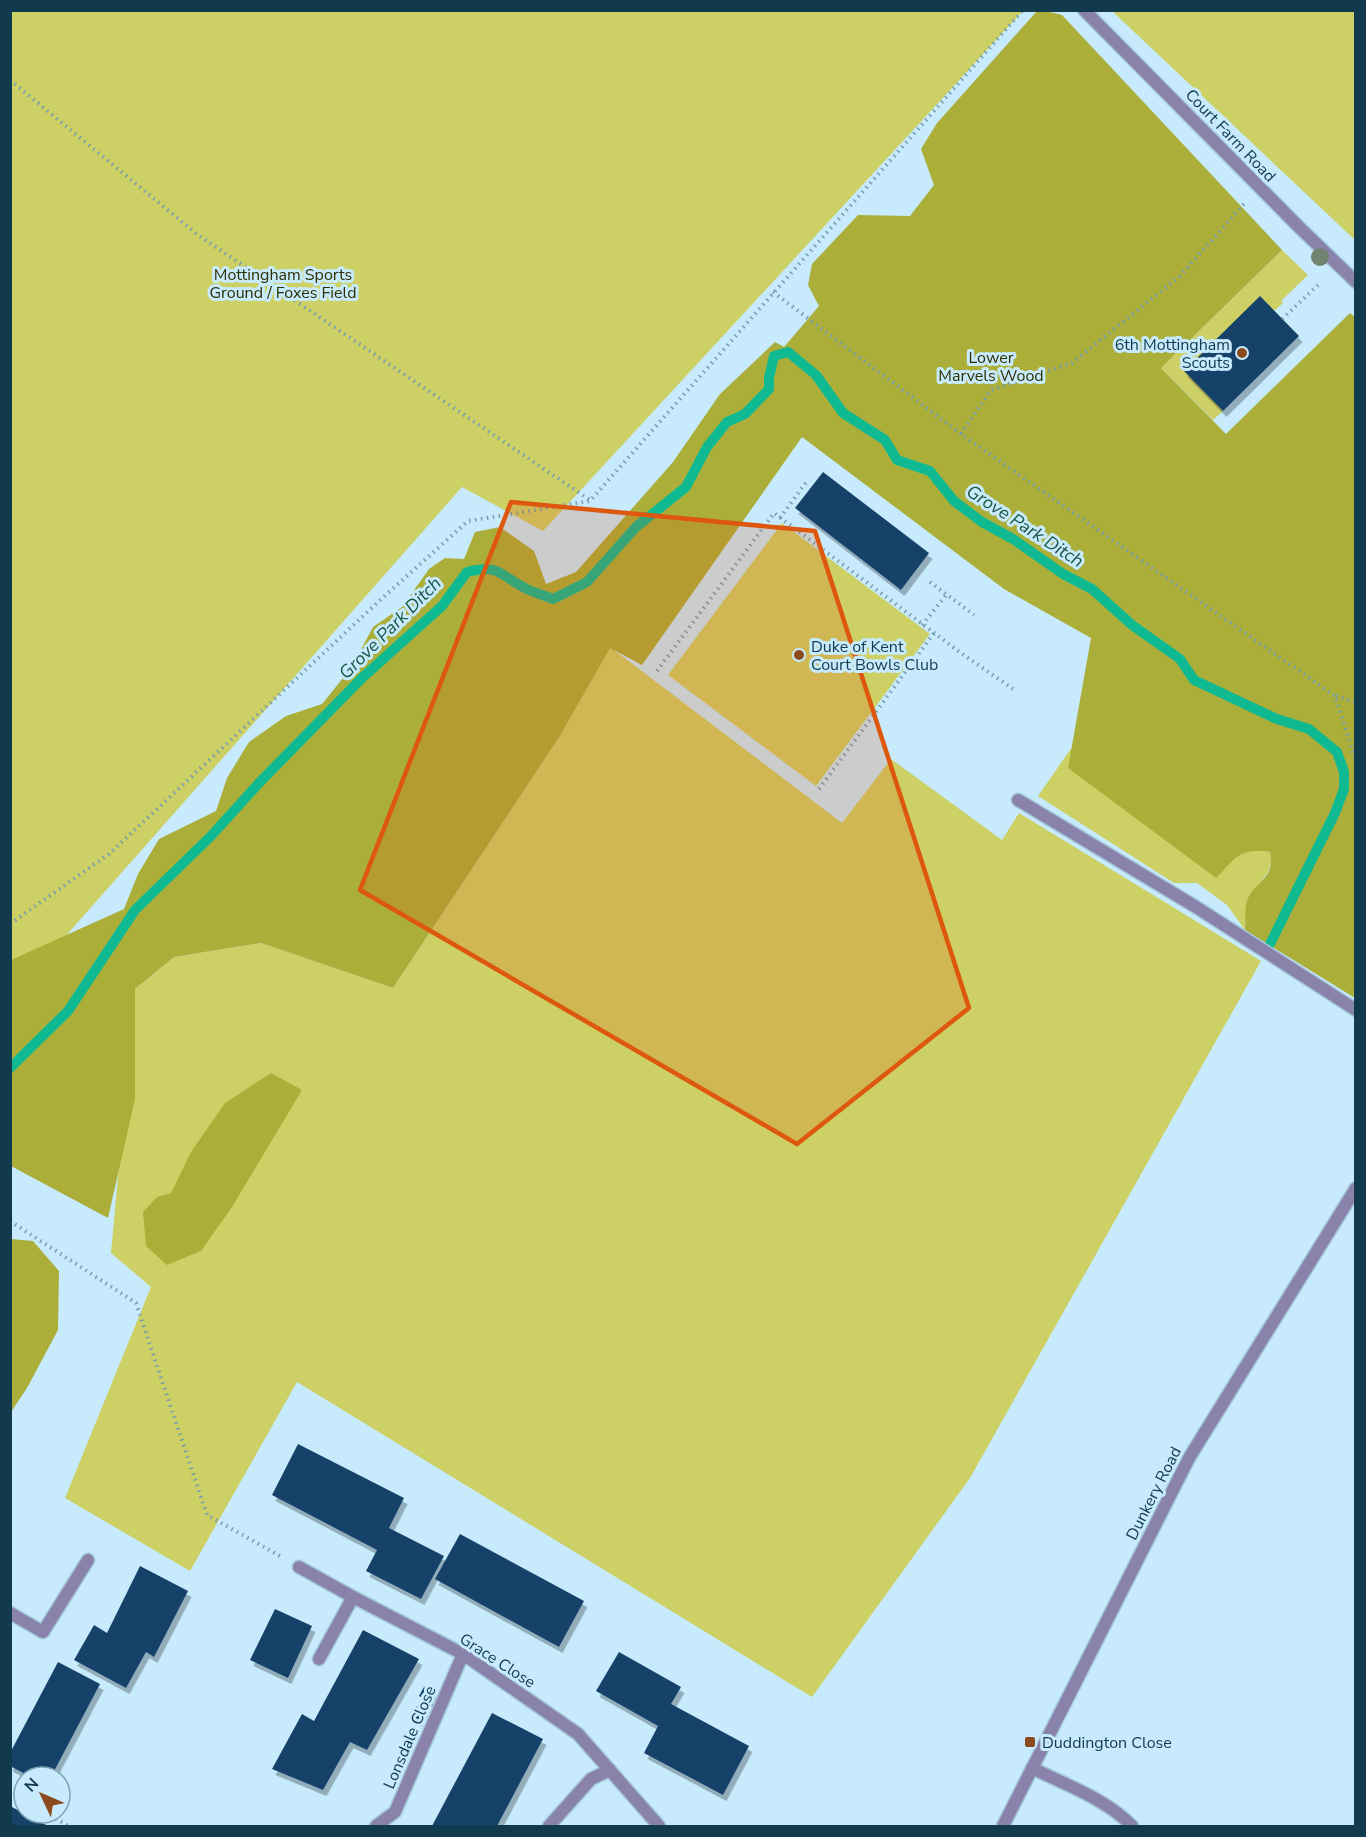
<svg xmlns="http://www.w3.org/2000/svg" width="1366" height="1837" font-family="'Nunito Sans',sans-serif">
<defs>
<filter id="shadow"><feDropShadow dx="3.5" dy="6" stdDeviation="0" flood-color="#0004"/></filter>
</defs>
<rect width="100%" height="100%" fill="#c7eafc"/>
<g fill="#cdd065">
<polygon points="11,11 1023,11 543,531 462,487 11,998"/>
<polygon points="1112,11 1355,11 1355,240"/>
<polygon points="1282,250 1308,275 1281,301 1283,303 1274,311 1223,411 1213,420 1161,368"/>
<polygon points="782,523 930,634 816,786 668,675"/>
<polygon points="610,647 842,823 891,759 1002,840 1019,813 1261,961 970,1478 812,1697 297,1382 190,1571 65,1498 151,1287 111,1253 135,989 174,957 261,943 393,988 560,736"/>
<polygon points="1072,747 1069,768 1240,853 1254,850 1270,852 1272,860 1268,872 1247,901 1245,930 1227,905 1197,883 1174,883 1038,796"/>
</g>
<g fill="#acae3a">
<path d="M1037,11H1046L1062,15L1282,250L1161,368L1226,434L1350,313L1355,317V998L1245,930C1246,921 1244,909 1247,901C1253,882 1276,880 1270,852C1239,848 1237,857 1216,878L1068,768L1091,638L1004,589L802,437L642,665L610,648L560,736L393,988L261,943L174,957L135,989V1099L108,1218L11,1166V960L124,909L138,874L159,839L216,811L227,778L249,742L286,716L322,704L351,668L373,627L402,607L429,569L445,558L464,559L475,532L500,527L534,551L546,584L576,572L673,462L720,394L775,342L784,347L819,306L808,285L812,264L858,215L910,216L934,185L921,149L937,123Z"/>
<polygon points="271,1073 302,1090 232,1207 201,1251 167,1265 146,1246 143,1212 157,1197 171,1193 191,1152 225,1103"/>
<polygon points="11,1239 33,1241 59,1271 58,1330 27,1388 11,1412"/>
</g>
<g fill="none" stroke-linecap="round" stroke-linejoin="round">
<path stroke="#0fba93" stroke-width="10" d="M10,1068L68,1011L135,910L211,836L259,783L362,678L442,606L467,572C500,564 499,575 525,588C534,593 544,595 553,599L587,582L636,527L686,487L707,447L727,422L745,414L769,389V378L774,356L788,352L816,375L843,413L885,440L897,460L930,471L954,501L982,522L1013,539L1063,574L1092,589L1132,625L1180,659L1194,680L1277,719L1309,729L1337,752L1344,772V789L1335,813L1270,944"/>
</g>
<g fill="#194269" filter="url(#shadow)">
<polygon points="1260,296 1299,336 1223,411 1184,371"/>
<polygon points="823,472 929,553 901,590 795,508"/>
<polygon points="298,1444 404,1498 389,1528 444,1556 421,1599 366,1571 377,1550 272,1495"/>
<polygon points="460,1534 584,1601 559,1647 435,1579"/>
<polygon points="140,1566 188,1591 154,1657 146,1652 126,1688 74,1660 94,1625 107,1633"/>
<polygon points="275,1609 312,1626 288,1678 250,1660"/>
<polygon points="363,1630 419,1659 367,1750 350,1742 323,1790 272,1769 302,1714 314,1721"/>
<polygon points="619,1652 681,1687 671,1704 749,1746 723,1795 644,1753 658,1726 596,1691"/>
<polygon points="58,1662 100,1684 51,1777 31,1777 10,1766 10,1753"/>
<polygon points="424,1687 435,1693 430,1702 419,1696"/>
<polygon points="417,1706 424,1710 418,1721 411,1716"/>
<polygon points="492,1713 543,1739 497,1826 432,1826"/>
<polygon points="10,1806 48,1826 10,1826"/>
</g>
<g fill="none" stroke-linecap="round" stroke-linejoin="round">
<g stroke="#a3c7d9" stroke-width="15">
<polyline id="service" points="1018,800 1196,907 1356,1010"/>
</g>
<g stroke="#a3c7d9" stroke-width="15">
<g id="minor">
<polyline points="1084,10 1300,228 1356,282"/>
<polyline points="299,1567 353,1597"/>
<polyline points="10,1613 43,1632 88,1560"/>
<polyline points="319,1659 353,1597 463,1654 578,1734 659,1826"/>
<path d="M1032,1768C1066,1785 1106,1799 1132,1826"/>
<polyline points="376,1826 395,1812 463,1654"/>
<polyline points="549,1826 591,1779 610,1770"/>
</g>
</g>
<g stroke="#a3c7d9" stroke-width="15">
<polyline id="tertiary" points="1003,1826 1189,1458 1356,1188"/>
</g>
<g stroke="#779daf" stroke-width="4" stroke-dasharray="1.5 4.5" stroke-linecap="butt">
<polyline points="10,80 198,235 590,500"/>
<polyline points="773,292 961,434 1335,696 1356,761"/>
<polyline points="1282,319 1319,284"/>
<polyline points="961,434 991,390 1072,363 1180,276 1244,204"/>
<polyline points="780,518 807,481"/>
<polyline points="930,582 974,615"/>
<polyline points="922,625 946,595"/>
<polyline points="657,671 774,513 961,653 1013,689"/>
<polyline points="1336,696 1356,702"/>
<polyline points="819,789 934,633"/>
<polyline points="10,924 109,854 377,603 468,521 590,501 1023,10"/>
<polyline points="10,1221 136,1303 207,1515 280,1556"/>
<polyline points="10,1793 24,1801"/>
<polyline points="45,1813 69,1826"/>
</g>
<use href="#service" stroke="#8983ac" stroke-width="12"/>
<use href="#minor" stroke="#8983ac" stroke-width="12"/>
<use href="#tertiary" stroke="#8983ac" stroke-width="12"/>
</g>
<circle fill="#738371" cx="1320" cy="257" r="9"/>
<path fill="#dd570f" fill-opacity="0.2" stroke="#dd570f" stroke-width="4.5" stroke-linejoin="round" d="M511,502L815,531L969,1008L797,1144L360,890Z"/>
<g fill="#8c491c" stroke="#c7eafc" stroke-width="2">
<circle cx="1242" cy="353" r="6"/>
<circle cx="799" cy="655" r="6"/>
<rect x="1024" y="1736" width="12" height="12" rx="3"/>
</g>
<g text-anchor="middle" stroke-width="6" stroke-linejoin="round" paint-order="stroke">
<g font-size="16" fill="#113a4c" stroke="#c7eafc">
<text transform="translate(1231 135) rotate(46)" y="6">Court Farm Road</text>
<text transform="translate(1153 1493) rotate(-63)" y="6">Dunkery Road</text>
<text transform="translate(498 1660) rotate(33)" y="6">Grace Close</text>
<text transform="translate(409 1737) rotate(-67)" y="6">Lonsdale Close</text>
</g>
<g font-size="16" fill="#2e2e00" stroke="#c7eafc">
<text x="283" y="280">Mottingham Sports<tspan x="283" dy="18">Ground / Foxes Field</tspan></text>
<text x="991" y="363">Lower<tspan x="991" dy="18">Marvels Wood</tspan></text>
</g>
<g font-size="16" fill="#113a4c" stroke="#c7eafc" text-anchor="start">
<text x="1230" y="350" text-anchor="end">6th Mottingham<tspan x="1230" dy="18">Scouts</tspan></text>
<text x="811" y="652">Duke of Kent<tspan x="811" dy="18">Court Bowls Club</tspan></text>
<text x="1042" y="1748">Duddington Close</text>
</g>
<g font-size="18" font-style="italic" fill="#1c5645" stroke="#c7eafc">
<text transform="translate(1025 526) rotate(33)" y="6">Grove Park Ditch</text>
<text transform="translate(390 628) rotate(-45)" y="6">Grove Park Ditch</text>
</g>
</g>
<rect width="1366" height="1837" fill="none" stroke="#113a4c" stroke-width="24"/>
<g transform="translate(42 1795) rotate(314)"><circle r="28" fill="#c7eafc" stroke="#7ea4b6" stroke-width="1.5"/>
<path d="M0-4.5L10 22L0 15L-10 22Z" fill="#8c491c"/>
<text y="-9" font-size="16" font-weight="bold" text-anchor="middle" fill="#113a4c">N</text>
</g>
</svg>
